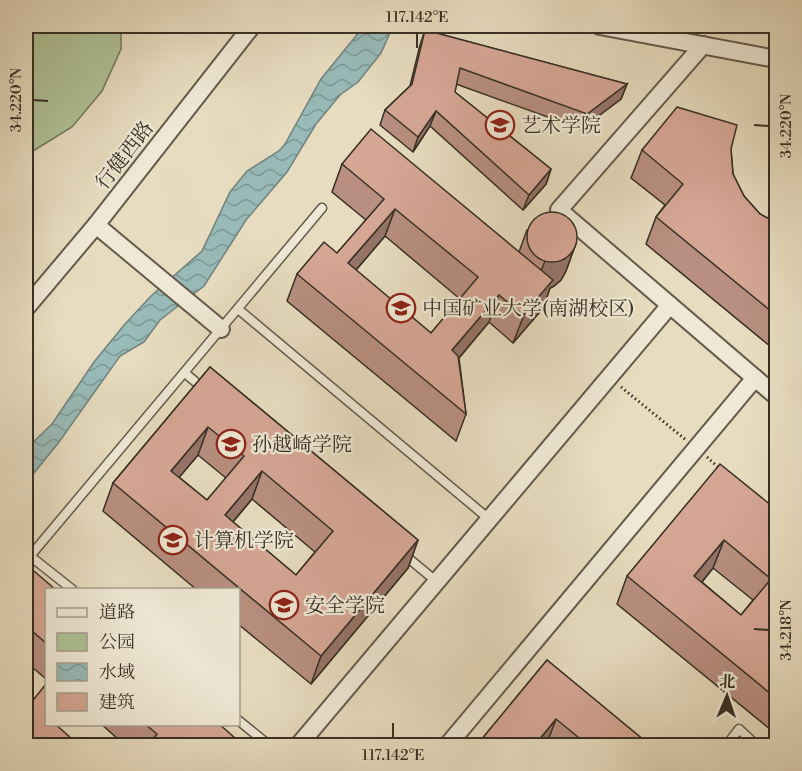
<svg xmlns="http://www.w3.org/2000/svg" width="802" height="771" font-family="'Libre Bodoni','Noto Serif SC',serif">
<defs>
<pattern id="water-waves" width="16" height="10" patternUnits="userSpaceOnUse" patternTransform="scale(1.5)"><rect width="16" height="10" fill="#98bab8"/><path d="M0 5q4-4 8 0t8 0" fill="none" stroke="#7d9895"/></pattern>
</defs>
<rect width="100%" height="100%" fill="#e7dcbf"/>
<filter id="stains"><feTurbulence type="fractalNoise" baseFrequency=".00333" numOctaves="4"/><feColorMatrix values="0 0 0 0 .2 0 0 0 0 .09 0 0 0 0 .02 0 0 0 .5 -.17"/></filter>
<radialGradient id="worn" r=".72"><stop offset=".6" stop-color="#630" stop-opacity="0"/><stop offset="1" stop-color="#630" stop-opacity=".3"/></radialGradient>
<polygon fill="#afc297" stroke="#73785e" stroke-width="1.5" points="26,26 121,26 121,49 102,91 72,127 33,151 26,153"/>
<polygon fill="url(#water-waves)" stroke="#71827d" stroke-width="1.5" points="364,26 393,26 381,53 358,82 340,95 316,124 287,172 246,220 204,286 160,320 144,342 120,356 59,442 26,483 26,449 52,424 94,362 125,324 151,296 202,251 230,192 247,171 279,151 285,144 321,79"/>
<g fill="none" stroke-linecap="round" stroke-linejoin="round">
<g stroke="#635a4b" stroke-width="11">
<g id="lane">
<polyline points="238,309 489,519"/>
<polyline points="185,373 205,390"/>
<polyline points="402,553 436,581"/>
<polyline points="30,556 73,590"/>
<polyline points="26,561 322,208"/>
<polyline points="238,720 270,746"/>
<polyline points="726,746 739,729 757,746"/>
</g>
</g>
<g stroke="#635a4b" stroke-width="20">
<g id="street">
<polyline points="600,26 776,59"/>
<polyline points="703,45 559,210 776,396"/>
<polyline points="96,225 221,329"/>
<polyline points="26,308 96,225 252,26"/>
<polyline points="298,746 670,305"/>
<polyline points="447,746 755,378"/>
</g>
</g>
<g stroke="#372f24" stroke-width="3" stroke-dasharray="1.5 3" stroke-linecap="butt">
<polyline points="621,387 686,440"/>
<polyline points="707,457 720,469"/>
</g>
<use href="#lane" stroke="#efe8d5" stroke-width="8"/>
<use href="#street" stroke="#efe8d5" stroke-width="16"/>
</g>
<g fill="#b88f80" stroke="#372f24" stroke-width="1.5" fill-rule="evenodd">
<polygon points="425,30 627,84 621,99 581,129 456,84 455,92 551,169 546,184 523,210 430,126 413,152 380,125 385,110 410,86 420,45"/>
<polygon points="731,149 733,174 744,196 760,214 777,223 777,352 646,244 656,217 665,205 631,178 642,150"/>
<path d="M342,164L519,252L527,230L576,243L566,271L561,280L554,286L550,288L543,308L513,343L489,322L459,358L466,414L456,441L287,301L297,274L337,253L366,220L332,192ZM385,236L460,299L431,333L356,270Z"/>
<path d="M210,367L418,540L408,568L311,684L238,624V590H197L103,511L113,483ZM198,455L226,478L207,500L179,477ZM252,499L315,552L296,575L233,522Z"/>
<path d="M777,510V724L771,730L617,604L627,576ZM713,568L753,600L741,615L702,582Z"/>
<polygon points="26,581 46,590 46,679 26,662"/>
<polygon points="547,660 651,746 476,746"/>
<polygon points="101,724 219,724 241,746 126,746"/>
</g>
<g fill="#967468" stroke="#372f24" stroke-width="1.5">
<polygon points="627,84 621,99 581,129 587,114"/>
<polygon points="436,111 430,126 413,152 418,137"/>
<polygon points="551,169 546,184 523,210 529,195"/>
<polygon points="395,209 385,236 338,291 348,263"/>
<polygon points="576,243 566,271 561,280 554,286 550,288 543,308 513,343 545,261"/>
<polygon points="499,295 489,322 442,378 452,350"/>
<polygon points="208,427 198,455 161,499 171,471"/>
<polygon points="262,471 252,499 215,543 225,515"/>
<polygon points="418,540 408,568 311,684 321,656"/>
<polygon points="724,540 713,568 684,604 694,576"/>
<polygon points="32,631 26,648 26,638"/>
<polygon points="777,715 777,724 771,730"/>
<polygon points="556,719 546,746 534,746"/>
</g>
<g fill="#d6a695" stroke="#372f24" stroke-width="1.5" fill-rule="evenodd">
<polygon points="425,30 627,84 587,114 460,68 455,92 551,169 529,195 436,111 418,137 385,110 412,84"/>
<polygon points="677,107 737,125 731,149 733,174 744,196 760,214 777,223 777,316 656,217 683,184 642,150"/>
<path d="M371,129L553,280L523,315L499,295L452,350L458,356L466,414L297,274L324,242L337,253L384,199L342,164ZM395,209L478,277L431,333L348,263Z"/>
<circle cx="552" cy="237" r="25"/>
<path d="M210,367L418,540L321,656L113,483ZM208,427L244,456L207,500L171,471ZM262,471L333,531L296,575L225,515Z"/>
<path d="M720,464L777,510V699L627,576ZM724,540L771,579L741,615L694,576Z"/>
<polygon points="34,571 56,590 46,590 46,643 32,631 26,638 26,581"/>
<polygon points="547,660 651,746 589,746 556,719 534,746 476,746"/>
<polygon points="46,684 46,724 55,724 80,746 26,746 26,700 30,704"/>
<polygon points="145,724 219,724 242,744 240,746 147,746 157,734"/>
</g>
<path fill="none" stroke="#372f24" stroke-width="2" d="M417,48V33M33,100L48,101M754,125L769,126M754,629L769,630M393,738V723"/>
<defs>
<g id="university-ring" transform="scale(1.5)"><circle r="9.5" fill="#efe8d5" stroke="#8f2418" stroke-width="1.5"/><path d="M0-5L7-2L0 1L-7-2ZM-4 1L0 2.5L4 1V4Q0 6-4 4Z" fill="#8f2418"/></g>
</defs>
<g fill-rule="evenodd">
<use href="#university-ring" x="500" y="125"/>
<use href="#university-ring" x="401" y="308"/>
<use href="#university-ring" x="231" y="444"/>
<use href="#university-ring" x="173" y="540"/>
<use href="#university-ring" x="284" y="605"/>
</g>
<g text-anchor="middle" stroke-width="4.5" stroke-linejoin="round" paint-order="stroke">
<g font-size="20" fill="#372f24" stroke="#efe8d5" text-anchor="start">
<text x="521" y="132">艺术学院</text>
<text x="422" y="315">中国矿业大学(南湖校区)</text>
<text x="252" y="451">孙越崎学院</text>
<text x="194" y="547">计算机学院</text>
<text x="305" y="612">安全学院</text>
</g>
<g font-size="20" fill="#372f24" stroke="#efe8d5">
<text transform="translate(124 155) rotate(-52)" y="7">行健西路</text>
</g>
</g>
<rect width="802" height="771" fill="none" stroke="#e7dcbf" stroke-width="66"/>
<rect x="45" y="588" width="195" height="138" fill="#efe8d5" stroke="#a59e8e" stroke-width="1.5"/>
<rect x="57" y="608" width="30" height="9" fill="#efe8d5" stroke="#a59e8e" stroke-width="1.5"/>
<text x="99" y="618" font-size="18" fill="#372f24">道路</text>
<rect x="57" y="633" width="30" height="18" fill="#afc297" stroke="#a59e8e" stroke-width="1.5"/>
<text x="99" y="648" font-size="18" fill="#372f24">公园</text>
<rect x="57" y="663" width="30" height="18" fill="url(#water-waves)" stroke="#a59e8e" stroke-width="1.5"/>
<text x="99" y="678" font-size="18" fill="#372f24">水域</text>
<rect x="57" y="693" width="30" height="18" fill="#d6a695" stroke="#a59e8e" stroke-width="1.5"/>
<text x="99" y="708" font-size="18" fill="#372f24">建筑</text>
<g transform="translate(727 696) rotate(2)" stroke="#efe8d5" stroke-width="4.5" paint-order="stroke">
<path d="M0-4.5L10 22L0 15L-10 22Z" fill="#372f24"/>
<text y="-9" font-size="16" font-weight="bold" text-anchor="middle" fill="#372f24">北</text>
</g>
<rect x="33" y="33" width="736" height="705" fill="none" stroke="#372f24" stroke-width="2"/>
<g font-size="15" text-anchor="middle" fill="#372f24">
<text x="417" y="22">117.142°E</text>
<text transform="translate(16 100) rotate(-90)" y="5">34.220°N</text>
<text transform="translate(786 126) rotate(-90)" y="5">34.220°N</text>
<text transform="translate(786 630) rotate(-90)" y="5">34.218°N</text>
<text x="393" y="760">117.142°E</text>
</g>
<rect width="100%" height="100%" filter="url(#stains)"/>
<rect width="100%" height="100%" fill="url(#worn)"/>
</svg>
